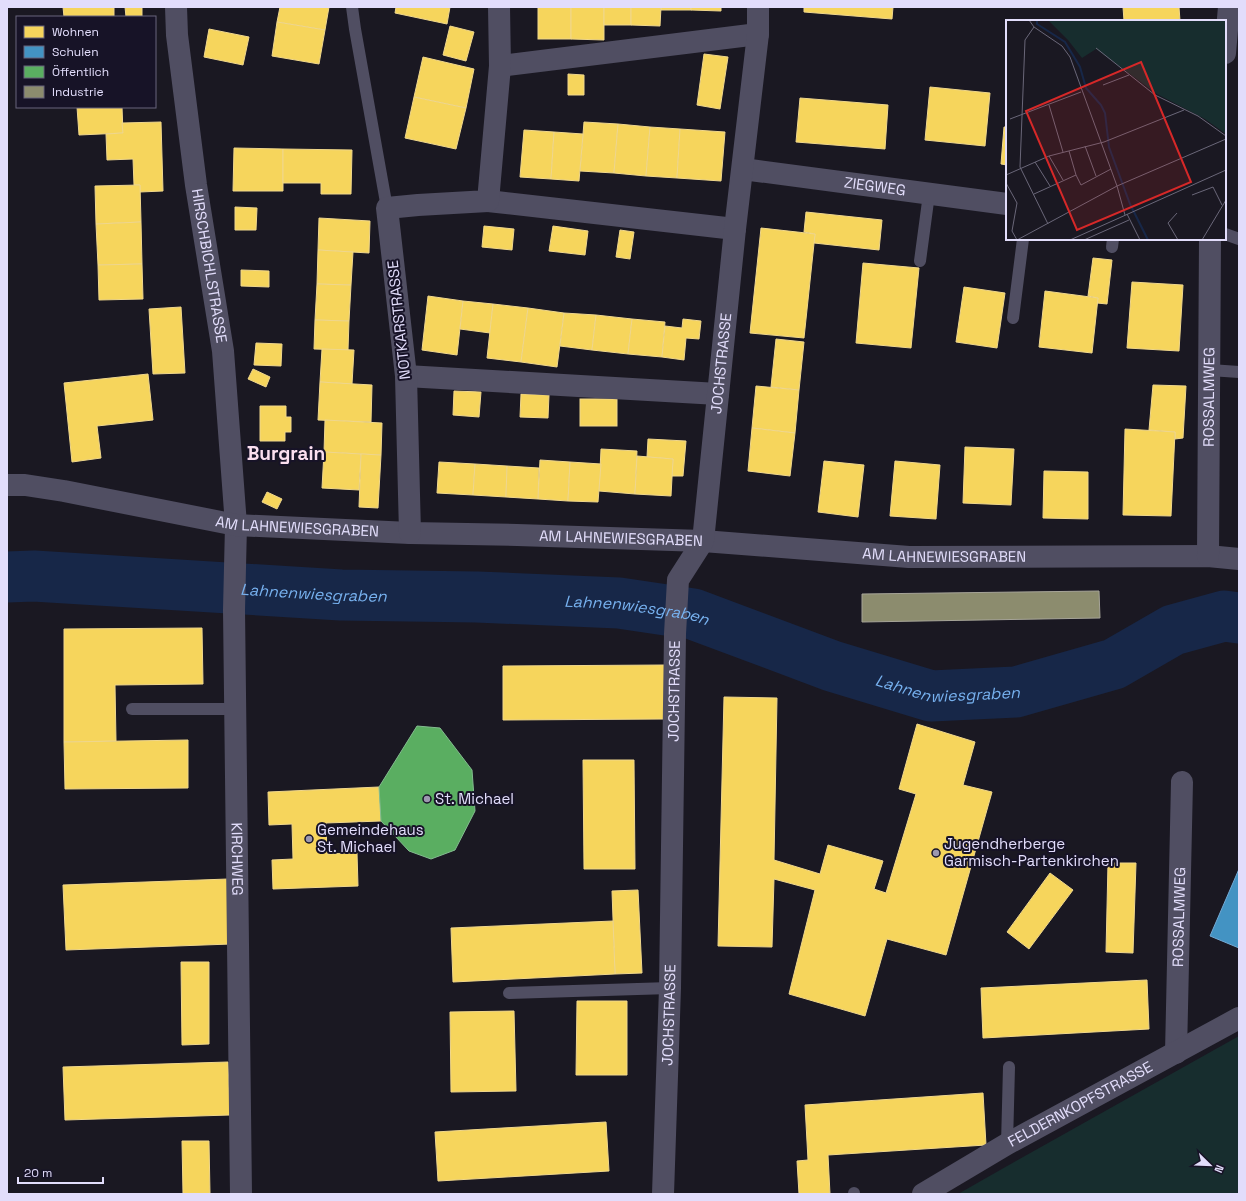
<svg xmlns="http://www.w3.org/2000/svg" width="1246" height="1201" font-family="'Space Grotesk',sans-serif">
<rect width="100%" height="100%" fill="#1a1822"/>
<polygon fill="#172d2e" points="1239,1036 1239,1194 958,1194 1016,1161"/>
<g fill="#f6d55c" stroke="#f0d78c">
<polygon points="63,7 114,7 114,17 64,17"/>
<polygon points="125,7 142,7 142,17 126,17"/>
<polygon points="280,7 329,7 325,30 277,22"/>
<polygon points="396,7 450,7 447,24 395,13"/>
<rect x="538" y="7" width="33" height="32"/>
<polygon points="571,7 604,7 604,40 571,39"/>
<rect x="604" y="7" width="27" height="18"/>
<polygon points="631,7 661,7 660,26 631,25"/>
<rect x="661" y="7" width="30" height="3"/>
<polygon points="691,7 721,7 721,11 691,10"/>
<polygon points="804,7 893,7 892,19 804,12"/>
<polygon points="1123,7 1179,7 1180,21 1124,21"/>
<polygon points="277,22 325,30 319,64 272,56"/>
<polygon points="450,26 474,32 466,61 443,55"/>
<polygon points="209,29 249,37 243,65 204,57"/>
<polygon points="704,54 728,57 720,109 697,105"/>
<polygon points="423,57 474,69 466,108 414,97"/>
<polygon points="568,74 584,75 584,95 568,95"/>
<polygon points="930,87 990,93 985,146 925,140"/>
<polygon points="414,97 466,108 456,149 405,138"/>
<polygon points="800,98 888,105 885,149 796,142"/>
<polygon points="77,107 122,107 123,133 79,135"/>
<polygon points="161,122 163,191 140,192 140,185 134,185 133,159 107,160 106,134 123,133 122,123"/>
<polygon points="584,122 618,124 614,173 580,171"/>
<polygon points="618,124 650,127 646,176 614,173"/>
<polygon points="650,127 680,129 677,178 646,176"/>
<polygon points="1004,127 1007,127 1007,165 1001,164"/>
<polygon points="680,129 725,132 721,181 677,178"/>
<polygon points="524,130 554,132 551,179 520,177"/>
<polygon points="554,132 583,134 579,181 551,179"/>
<polygon points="234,148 283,149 283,191 233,191"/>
<polygon points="283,149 352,150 351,194 321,194 321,183 283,183"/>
<polygon points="140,185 141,222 96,224 95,186"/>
<polygon points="235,207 257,208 256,230 235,230"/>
<polygon points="806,212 882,220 879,250 814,243 815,234 804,232"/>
<polygon points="319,218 370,221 369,253 318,250"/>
<polygon points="141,222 142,264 98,265 96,224"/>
<polygon points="484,226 514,229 512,250 482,247"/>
<polygon points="553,226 588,231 585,255 549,251"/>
<polygon points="761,228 815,234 804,338 750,333"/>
<polygon points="620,230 634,232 630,259 616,257"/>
<polygon points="318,250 353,252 351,285 317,284"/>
<polygon points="1093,258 1112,260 1107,304 1097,303 1098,298 1088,296"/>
<polygon points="863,263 919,268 911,348 856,343"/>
<polygon points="142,264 143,299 99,300 98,265"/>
<polygon points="241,270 269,271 269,287 241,286"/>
<polygon points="1132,282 1183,285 1179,351 1127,348"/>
<polygon points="317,284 351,285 349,321 315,320"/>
<polygon points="964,287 1005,293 997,348 956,342"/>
<polygon points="1045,291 1098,298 1092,353 1039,347"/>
<polygon points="428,296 463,301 457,355 422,350"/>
<polygon points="463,301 493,304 490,333 460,329"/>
<polygon points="493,304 528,308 521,362 487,358"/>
<polygon points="181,307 185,373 153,374 149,309"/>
<polygon points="528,308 564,313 557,367 521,362"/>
<polygon points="564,313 596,315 592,350 560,346"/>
<polygon points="596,315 632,319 628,354 592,350"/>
<polygon points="632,319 665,322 662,357 628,354"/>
<polygon points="683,319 701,321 699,339 686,338 684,360 662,357 665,326 682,328"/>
<polygon points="315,320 349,321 348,350 314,349"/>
<polygon points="776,339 804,342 799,390 771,387"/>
<polygon points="256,343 282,344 281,366 254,365"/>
<polygon points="322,349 354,350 352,384 320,382"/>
<polygon points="253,369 270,377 266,387 248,379"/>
<polygon points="148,374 153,420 97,426 101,458 72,462 64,383"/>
<polygon points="320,382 372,385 371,422 318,420"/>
<polygon points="1153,385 1186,386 1183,438 1175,439 1175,432 1149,430"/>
<polygon points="756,386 799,390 795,433 752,428"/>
<polygon points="454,391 481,392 479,417 453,415"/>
<polygon points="521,394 549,395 548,418 520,417"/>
<rect x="580" y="399" width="37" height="27"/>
<polygon points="260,406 286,406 286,417 291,417 291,432 285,432 285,441 260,441"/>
<polygon points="325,420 382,423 381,455 324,452"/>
<polygon points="752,428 795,433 790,476 748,471"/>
<polygon points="1125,429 1175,432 1171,516 1123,515"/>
<polygon points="648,439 686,441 683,476 672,476 673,459 647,457"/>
<polygon points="965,447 1014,449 1011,505 963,503"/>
<polygon points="601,449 637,451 635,494 599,491"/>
<polygon points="324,452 361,454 359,490 322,488"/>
<polygon points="361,454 381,455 378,508 359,507"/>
<polygon points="637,456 673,459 671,496 635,494"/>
<polygon points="540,460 570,462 568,501 538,499"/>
<polygon points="824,461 864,465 858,517 818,512"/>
<polygon points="895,461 940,465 936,519 890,516"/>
<polygon points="439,462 475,464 473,495 437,493"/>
<polygon points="570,462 601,464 598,502 568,501"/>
<polygon points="475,464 507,466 506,497 473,495"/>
<polygon points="507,466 539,468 538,499 506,497"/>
<polygon points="1044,471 1088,472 1088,519 1043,518"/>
<polygon points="267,492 282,499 277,509 262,502"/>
<polygon points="202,628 203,684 115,685 116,741 64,742 64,629"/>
<polygon points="666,665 666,719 503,720 503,666"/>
<polygon points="724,697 777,698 774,860 820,874 828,845 883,861 874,889 886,893 916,794 899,789 917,724 975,742 963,785 992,792 946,955 887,939 865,1016 789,994 815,890 774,879 772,947 718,946"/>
<polygon points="188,740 188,788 65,789 64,742"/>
<polygon points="583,760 634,760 635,869 584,869"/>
<polygon points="379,787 381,821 326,823 327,854 357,853 358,886 273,889 272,860 293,859 292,824 269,825 268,792"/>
<polygon points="1108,863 1136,863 1133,953 1106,952"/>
<polygon points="1050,873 1073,890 1029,949 1007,932"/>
<polygon points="228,879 231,944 66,950 63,885"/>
<polygon points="638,890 642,973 615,974 612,891"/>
<polygon points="613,921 615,974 453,982 451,928"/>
<polygon points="181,962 209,962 209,1044 182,1045"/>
<polygon points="1147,980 1149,1029 983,1038 981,988"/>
<polygon points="577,1001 627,1001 627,1075 576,1075"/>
<polygon points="514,1011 516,1091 451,1092 450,1012"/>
<polygon points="228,1062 230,1115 65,1120 63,1067"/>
<polygon points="983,1093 986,1145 828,1155 830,1194 799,1194 797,1161 808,1160 805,1105"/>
<polygon points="606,1122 609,1171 438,1181 435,1132"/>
<polygon points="182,1141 209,1141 210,1194 183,1194"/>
</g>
<polygon fill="#4393c3" stroke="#73a9d4" points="1239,869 1239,948 1210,936"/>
<polygon fill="#5aae61" stroke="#83bc8f" points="417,726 440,728 472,770 475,811 455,850 431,859 409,851 381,821 379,787"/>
<polygon fill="#8c8c6e" stroke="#a6a498" points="1099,591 1100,618 862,622 862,594"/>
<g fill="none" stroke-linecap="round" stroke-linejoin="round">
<path stroke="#172748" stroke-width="51" id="s1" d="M7,577L34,576L341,595L477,597L619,603L693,614L832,666L931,696L1016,692L1114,664L1173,630L1224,616L1239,618"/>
<g stroke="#504e62" stroke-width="12">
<polyline points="352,7 355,29 387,208"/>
<polyline points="1225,234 1239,239"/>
<polyline points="1112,247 1113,239"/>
<polyline points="920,261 929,194"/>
<polyline points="1013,318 1023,239"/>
<polyline points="1210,370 1239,372"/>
<polyline points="132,709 235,709"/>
<polyline points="509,993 670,988"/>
<polyline points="1007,1144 1009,1067"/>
<polyline points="854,1193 854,1194"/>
</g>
<g stroke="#504e62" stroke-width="22">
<path id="s2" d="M176,7L177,35L196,185L223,351L236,525L234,610L241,1194"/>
<polyline points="1225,53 1229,7"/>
<polyline points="500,66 758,34"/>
<path id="s3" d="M743,169L1007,204"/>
<polyline points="488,201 735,229"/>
<polyline points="406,376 718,394"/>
<path id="s4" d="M7,485H25L64,491L236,525L410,533L517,535L703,541L909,557L1208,556L1239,559"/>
<polyline points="410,533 406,376 387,208 418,205 488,201 500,66 499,7"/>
<path id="s5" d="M1208,556L1210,239"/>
<path id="s6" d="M1176,1053L1182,782"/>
<path id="s7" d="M663,1194L670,988L675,634L678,580L703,541L735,229L758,34V7"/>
<path id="s8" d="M923,1194L1007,1144L1239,1018"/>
</g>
</g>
<g fill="#9c98af" stroke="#171327" stroke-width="1.5">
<circle cx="427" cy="799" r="4"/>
<circle cx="309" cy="839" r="4"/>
<circle cx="936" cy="853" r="4"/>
</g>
<g text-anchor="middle" stroke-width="4" stroke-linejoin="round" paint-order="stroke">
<g font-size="15" fill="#e2ddfb" stroke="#171327">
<text dy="5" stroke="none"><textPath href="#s3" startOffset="133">ZIEGWEG</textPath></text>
<text dy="5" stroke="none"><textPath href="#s2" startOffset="261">HIRSCHBICHLSTRASSE</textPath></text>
<text transform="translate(399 320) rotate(-96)" y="5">NOTKARSTRASSE</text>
<text dy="5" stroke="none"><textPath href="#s7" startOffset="839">JOCHSTRASSE</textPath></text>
<text dy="5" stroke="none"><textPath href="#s5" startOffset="159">ROSSALMWEG</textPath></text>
<text dy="5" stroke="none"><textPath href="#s4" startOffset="294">AM LAHNEWIESGRABEN</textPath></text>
<text dy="5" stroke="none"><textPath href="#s4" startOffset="618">AM LAHNEWIESGRABEN</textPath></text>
<text dy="5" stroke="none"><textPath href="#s4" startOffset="942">AM LAHNEWIESGRABEN</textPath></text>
<text dy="5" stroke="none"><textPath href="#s7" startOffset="503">JOCHSTRASSE</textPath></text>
<text dy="5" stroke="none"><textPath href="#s2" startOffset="856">KIRCHWEG</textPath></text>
<text dy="5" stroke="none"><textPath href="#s6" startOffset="136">ROSSALMWEG</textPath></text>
<text dy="5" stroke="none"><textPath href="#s7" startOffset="179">JOCHSTRASSE</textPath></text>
<text dy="5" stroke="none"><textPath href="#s8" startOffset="181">FELDERNKOPFSTRASSE</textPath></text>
</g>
<g font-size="15" fill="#e2ddfb" stroke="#171327" text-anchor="start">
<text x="435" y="804">St. Michael</text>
<text x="317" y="835">Gemeindehaus<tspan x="317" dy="17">St. Michael</tspan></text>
<text x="944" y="849">Jugendherberge<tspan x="944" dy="17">Garmisch-Partenkirchen</tspan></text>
</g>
<g font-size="16" font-style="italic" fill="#77b1ef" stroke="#171327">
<text dy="6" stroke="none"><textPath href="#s1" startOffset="307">Lahnenwiesgraben</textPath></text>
<text dy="6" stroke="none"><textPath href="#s1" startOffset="631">Lahnenwiesgraben</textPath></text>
<text dy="6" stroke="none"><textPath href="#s1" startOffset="955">Lahnenwiesgraben</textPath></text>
</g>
<g font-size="19" font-weight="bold" fill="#fbdfef" stroke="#171327">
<text x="286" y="460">Burgrain</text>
</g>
</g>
<g transform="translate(1006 20)">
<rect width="220" height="220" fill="#1a1822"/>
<path d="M42,0H220V114L199,99L151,74L90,29L76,38L62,20Z" fill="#172d2e"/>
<path fill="none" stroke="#172748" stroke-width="2" d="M31,0V4L59,22L74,47L80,68L95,85L99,93L103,127L124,184L142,220"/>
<path fill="none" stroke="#6a6779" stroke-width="1" d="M23,0L28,7L56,26L64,37L111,166L119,195M28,7L19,20L14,147L42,204M90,28L149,75L192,96L220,116M97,65L123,55M43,85L57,132M4,99L75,72M79,126L90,156M63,131L70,155M43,136L57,160M29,142L44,166M0,155L43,136L98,122L178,90M0,163L11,183L6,211L11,220M28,174L70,155L75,165L105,149M186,175L207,167L216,185M171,193L162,203L172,220M121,194L134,220M11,220L111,166L220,119M64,220L220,150M78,220L123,200M196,220L220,180"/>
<path fill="#d62828" fill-opacity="0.15" stroke="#d62828" stroke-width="2" d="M135,42L185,162L71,210L20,91Z"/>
<rect width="220" height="220" fill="none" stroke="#e2ddfb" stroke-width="2"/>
</g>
<rect width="1246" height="1201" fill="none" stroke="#e2ddfb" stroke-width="16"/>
<rect x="16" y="16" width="140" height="92" fill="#171327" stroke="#68647c"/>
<rect x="24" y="26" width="20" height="12" fill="#f6d55c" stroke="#68647c"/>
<text x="52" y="36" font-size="12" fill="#e2ddfb">Wohnen</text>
<rect x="24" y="46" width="20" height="12" fill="#4393c3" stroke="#68647c"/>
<text x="52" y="56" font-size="12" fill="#e2ddfb">Schulen</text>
<rect x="24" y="66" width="20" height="12" fill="#5aae61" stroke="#68647c"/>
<text x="52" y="76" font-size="12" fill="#e2ddfb">Öffentlich</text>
<rect x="24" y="86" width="20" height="12" fill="#8c8c6e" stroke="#68647c"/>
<text x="52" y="96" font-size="12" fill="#e2ddfb">Industrie</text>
<g transform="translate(1210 1165) rotate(113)" stroke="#171327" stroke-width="3" paint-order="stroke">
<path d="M0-3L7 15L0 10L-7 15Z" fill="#e2ddfb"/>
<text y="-6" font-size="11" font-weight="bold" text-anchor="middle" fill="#e2ddfb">N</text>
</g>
<path d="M18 1177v6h85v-6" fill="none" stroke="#e2ddfb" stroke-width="2"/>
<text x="24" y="1177" font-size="12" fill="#e2ddfb" stroke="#171327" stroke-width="3" paint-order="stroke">20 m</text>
</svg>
